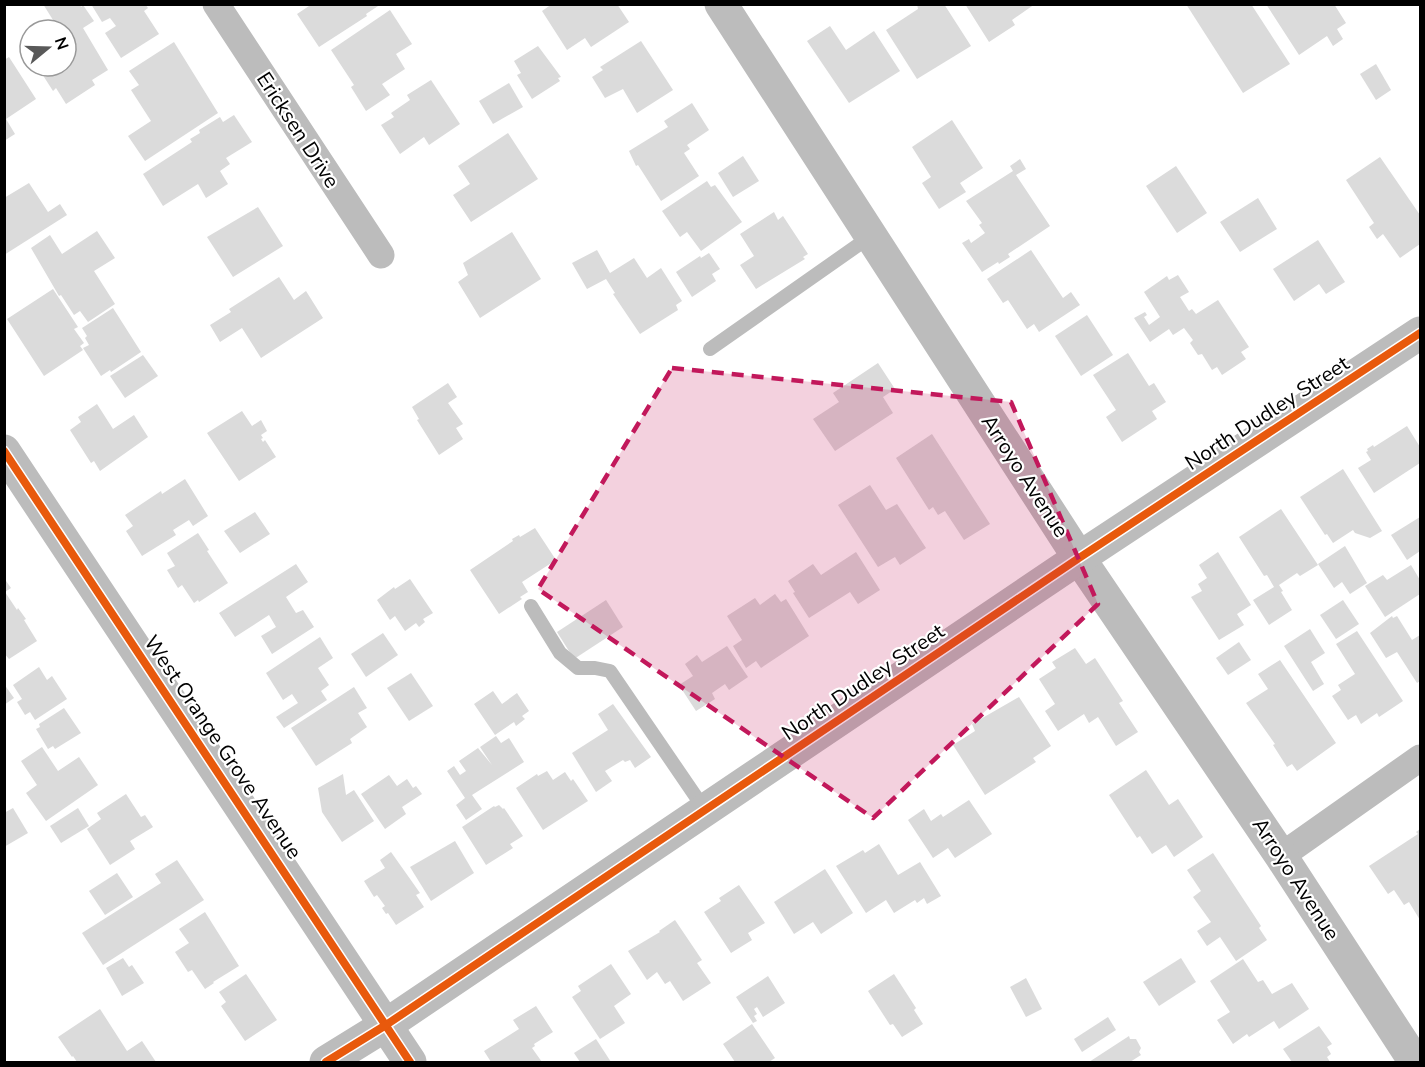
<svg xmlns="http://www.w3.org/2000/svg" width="1425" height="1067" font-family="'Nunito Sans',sans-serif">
<rect width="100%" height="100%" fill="#fff"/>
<g fill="#dbdbdb">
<polygon points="43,4 80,4 81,7 83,5 94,21 83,28 108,70 92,80 95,85 66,104 56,88 53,91 37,66 66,66 66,30 54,30 58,28"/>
<polygon points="91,4 145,4 148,8 144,11 159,34 121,58 105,33 116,26 110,18 102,22"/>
<polygon points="312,4 381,4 366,14 367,16 319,47 297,14"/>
<polygon points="552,4 617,4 629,22 591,47 585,38 567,50 542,11"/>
<polygon points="917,4 944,4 971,46 917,79 886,30 918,9"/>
<polygon points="965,4 1035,4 1012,20 1015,25 989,42"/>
<polygon points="1186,4 1251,4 1290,64 1243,93"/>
<polygon points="1266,4 1334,4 1346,23 1337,29 1343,39 1333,46 1327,36 1299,55"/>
<polygon points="390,10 412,44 396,54 405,69 382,84 390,95 366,111 351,87 354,85 331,50"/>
<polygon points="830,26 846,50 874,31 900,71 849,103 807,41"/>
<polygon points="641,41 673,90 637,113 623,89 605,98 592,77 603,70 600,67"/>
<polygon points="174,42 218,113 145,161 128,136 151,121 131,90 139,85 129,71"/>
<polygon points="538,46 561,77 558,78 560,81 532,99 517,75 521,73 514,61"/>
<polygon points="9,57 36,99 6,119 15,134 4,141 4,60"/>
<polygon points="1376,64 1391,90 1376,100 1360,74"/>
<polygon points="431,80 460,124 429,145 424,137 400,154 381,125 394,117 391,113 410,100 407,95"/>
<polygon points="509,83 523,107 493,124 479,101"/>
<polygon points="692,103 709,130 687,145 690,149 684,153 699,176 661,201 638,165 636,166 629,151 668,127 664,121"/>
<polygon points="234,115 252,142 226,158 230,164 220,171 228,184 206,198 198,184 163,206 143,174 192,142 190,139 200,133 199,130 220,117 223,122"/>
<polygon points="952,120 983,168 960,183 966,192 939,209 922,183 931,177 912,147"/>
<polygon points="508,133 538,179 471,222 453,195 470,184 458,166"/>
<polygon points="743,156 759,181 733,197 718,173"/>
<polygon points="1380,157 1420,215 1420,244 1400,258 1383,234 1377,239 1369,227 1374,223 1346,180"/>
<polygon points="1020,159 1026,169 1016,175 1050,226 1008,254 1010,257 999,264 998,262 982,272 962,243 969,239 971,243 985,233 979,225 982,223 966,201 1013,171 1010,166"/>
<polygon points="1176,166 1207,213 1177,233 1146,186"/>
<polygon points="707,181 711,187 715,185 742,222 701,251 687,232 680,237 662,211"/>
<polygon points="29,183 48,212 60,204 67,215 4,255 4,198"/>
<polygon points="1258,198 1277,229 1240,252 1220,222"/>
<polygon points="258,207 283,246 233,277 207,237"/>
<polygon points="774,212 778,220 783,216 808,254 803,257 805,259 756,289 740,265 754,256 740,234"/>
<polygon points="97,231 115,258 94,271 115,304 88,322 80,311 74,315 61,295 59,296 31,248 50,235 62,254"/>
<polygon points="512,232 541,279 480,318 458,282 468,275 463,263"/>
<polygon points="1318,240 1345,282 1326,294 1319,284 1294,301 1273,269"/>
<polygon points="597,250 610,273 634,258 647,278 661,268 682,301 676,305 678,310 640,334 613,294 615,293 606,279 587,289 572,263"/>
<polygon points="1031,250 1063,298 1071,292 1080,305 1039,332 1034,324 1027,329 1008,300 1003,303 987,279"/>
<polygon points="709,253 720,269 712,274 716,281 692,297 676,272 700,256 701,258"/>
<polygon points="1178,275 1189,292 1180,297 1189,311 1192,309 1196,314 1218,300 1249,347 1241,352 1246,359 1222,375 1217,367 1212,370 1202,354 1198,355 1190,343 1193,340 1184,328 1173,335 1169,329 1150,342 1134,318 1145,312 1147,315 1144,317 1149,325 1160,317 1144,292 1167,276 1169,280"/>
<polygon points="279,277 294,300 306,291 323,318 261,358 242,328 220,342 210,325 231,312 229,309"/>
<polygon points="53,289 78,327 74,329 84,343 80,346 83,350 44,376 7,319"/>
<polygon points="113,308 141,352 111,372 110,370 101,376 83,348 89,345 85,338 87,336 82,328"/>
<polygon points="1087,315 1113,355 1081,376 1055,336"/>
<polygon points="1128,353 1149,386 1154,383 1166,402 1152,411 1157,419 1122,442 1106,417 1116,410 1093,375"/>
<polygon points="143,355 158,376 125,398 110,376"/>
<polygon points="878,363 895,389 883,397 893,413 835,451 813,419 839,402 833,393"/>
<polygon points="448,383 457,397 448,403 463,424 456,428 463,439 439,455 417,420 419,419 412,407"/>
<polygon points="97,404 113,429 134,415 148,437 100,471 94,461 91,463 70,430 81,422 78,417"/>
<polygon points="242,411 252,426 261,420 267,431 261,435 263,438 261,439 263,442 265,440 276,457 239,481 207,433"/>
<polygon points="1407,426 1420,447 1420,463 1374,493 1358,468 1371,460 1366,452 1368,451 1367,449 1373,445 1374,447"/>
<polygon points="932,434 990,524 964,540 945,511 938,515 933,507 929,510 896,458"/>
<polygon points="1343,469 1382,531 1370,538 1355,533 1353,530 1333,543 1327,534 1325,535 1300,497"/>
<polygon points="185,479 208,516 193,526 189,520 173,530 176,535 142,556 126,531 133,526 125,515 161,491 162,494"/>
<polygon points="870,485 886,510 897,504 926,548 900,565 895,557 878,567 838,505"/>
<polygon points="1281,509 1318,565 1300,576 1297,573 1279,585 1283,591 1281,592 1292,610 1269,625 1253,600 1274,587 1267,575 1264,576 1239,537"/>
<polygon points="255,512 270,534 240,553 224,531"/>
<polygon points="1420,517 1420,551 1407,560 1391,535"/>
<polygon points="535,528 556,560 522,582 528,592 520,597 522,599 499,614 470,570 513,541 512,539 519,535 520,537"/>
<polygon points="198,533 209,550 207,551 228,583 199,602 198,600 194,603 182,585 178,588 167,570 175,566 167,553"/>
<polygon points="1345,546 1367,583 1350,594 1342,582 1334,588 1318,564"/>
<polygon points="856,552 880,590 858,604 850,592 809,618 793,593 795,592 788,581 813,564 821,575"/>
<polygon points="1218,552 1251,605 1237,614 1244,625 1219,640 1191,597 1202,591 1198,584 1207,578 1199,565"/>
<polygon points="296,564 308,582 286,597 296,613 303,610 314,627 272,654 261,636 276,627 269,615 235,637 219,613"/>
<polygon points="1411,565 1420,580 1420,594 1385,617 1365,586 1383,575 1387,580"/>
<polygon points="4,578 11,588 5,592 17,610 18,608 26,619 24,620 37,641 9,659 4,653"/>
<polygon points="410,579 433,613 423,619 425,622 419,627 416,623 405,631 395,616 390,620 377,600 394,587 395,589"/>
<polygon points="775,594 781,602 786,599 809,636 761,668 756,661 746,668 733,646 742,640 727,616 755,598 760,605"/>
<polygon points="606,600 623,627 574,659 557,632"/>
<polygon points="1343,600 1359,624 1336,639 1320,615"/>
<polygon points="1392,616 1393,618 1397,616 1412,640 1420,635 1420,681 1417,683 1397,652 1386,658 1370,633"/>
<polygon points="1310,629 1325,653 1311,662 1324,684 1313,691 1284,646"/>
<polygon points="1357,631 1403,701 1379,717 1377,713 1361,724 1356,715 1348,720 1332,696 1341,690 1338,685 1355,674 1336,644"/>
<polygon points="383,633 398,655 366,677 351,654"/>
<polygon points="320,637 333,658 318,668 329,685 321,691 327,700 284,728 276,717 298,703 292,694 283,700 266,673"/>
<polygon points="1239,642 1251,660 1228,675 1216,658"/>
<polygon points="727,646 748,677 729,690 725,684 712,693 715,699 696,711 679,685 693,676 685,664 697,655 702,662"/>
<polygon points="1075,648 1086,664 1095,658 1123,701 1119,703 1138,732 1116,746 1098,717 1089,723 1084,714 1058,731 1045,711 1055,704 1039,679 1056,668 1052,662"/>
<polygon points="1280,660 1336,743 1297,771 1292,764 1287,767 1273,745 1275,744 1246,703 1268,689 1258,674"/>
<polygon points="39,667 47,680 52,676 67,699 35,720 30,712 25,715 17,702 22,699 13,685"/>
<polygon points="411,673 433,706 409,721 387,688"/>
<polygon points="4,684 14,698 4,705"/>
<polygon points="354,687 367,708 358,713 367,727 350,739 352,743 316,766 291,728"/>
<polygon points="493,691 502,704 517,693 529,711 522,716 525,719 516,726 514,722 495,735 474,704"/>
<polygon points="1019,697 1051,746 1033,758 1036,762 985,795 953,745 975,731 972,724"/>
<polygon points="613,704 651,757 635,768 630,760 625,762 623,760 605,771 612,781 596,792 572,753 608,730 598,714"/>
<polygon points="64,708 81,733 55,749 53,746 48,749 36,729 40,727 39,724"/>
<polygon points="496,736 501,743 509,738 524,762 472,795 482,809 466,820 456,805 465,798 447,771 454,766 460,775 466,771 459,761 478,748 492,765 480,747"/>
<polygon points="42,747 58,771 79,757 98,785 46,821 26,793 37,785 21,761"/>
<polygon points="1146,770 1169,805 1178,799 1203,837 1174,857 1166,845 1152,854 1140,836 1137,838 1109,795"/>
<polygon points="547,771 553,780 565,772 571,781 573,779 588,801 543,830 516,788 537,774 538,776"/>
<polygon points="343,774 346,795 354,790 374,821 342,842 322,812 318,788"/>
<polygon points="389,775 397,786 407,779 413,788 416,786 422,794 402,807 406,814 385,829 361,794"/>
<polygon points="126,794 141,817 145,815 153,827 130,841 135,849 110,865 87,829 101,819 97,813"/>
<polygon points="969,800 992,834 955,858 948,848 933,858 908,820 924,809 931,821 941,814 943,817"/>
<polygon points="499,805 503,809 504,808 523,836 510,844 513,848 486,865 462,827 494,806 495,807"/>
<polygon points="13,808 28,833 4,847 4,813"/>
<polygon points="78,808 89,826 61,843 50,826"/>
<polygon points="1420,829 1420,920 1409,902 1404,905 1394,890 1388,894 1369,866 1418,834 1416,832"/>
<polygon points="455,841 474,873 431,901 410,867"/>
<polygon points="879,844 898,875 920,862 941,896 927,904 924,898 917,903 915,900 894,913 886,900 866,913 836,866 863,850 865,853"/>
<polygon points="391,852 420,893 416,895 424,907 396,925 388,913 386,914 382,908 385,906 377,895 374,897 364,881 385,868 380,860"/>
<polygon points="1213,853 1261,926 1259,928 1267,940 1236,961 1220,937 1207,946 1197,931 1211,922 1193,897 1201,891 1187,870"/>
<polygon points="177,860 204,900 103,965 82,933 161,883 155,874"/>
<polygon points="825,869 853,913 821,934 813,922 794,934 774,902"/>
<polygon points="117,873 133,897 105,915 89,891"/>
<polygon points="739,885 765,923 748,933 752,940 731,953 704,912 721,901 719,898"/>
<polygon points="205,912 239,966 213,982 214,983 205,989 192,970 188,972 175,952 189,943 179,929"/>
<polygon points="675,920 702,960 697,963 711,983 683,1001 670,981 665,984 657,972 647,980 628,951 660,932 659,931"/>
<polygon points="123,958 129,967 132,965 144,983 122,996 106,968"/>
<polygon points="1181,958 1196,982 1159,1006 1143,982"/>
<polygon points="1243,959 1258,982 1263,980 1272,994 1292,983 1309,1009 1279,1029 1274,1021 1249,1037 1247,1034 1233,1044 1217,1020 1230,1012 1210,981"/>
<polygon points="611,964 631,994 614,1006 625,1023 600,1039 572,997 581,991 578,986"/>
<polygon points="246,974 277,1020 245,1041 221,1006 226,1002 219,992"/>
<polygon points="894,974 916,1008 914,1010 923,1024 902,1037 893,1024 890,1025 868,991"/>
<polygon points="768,976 785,1003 763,1017 757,1007 754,1009 757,1014 754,1016 757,1021 753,1023 736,997"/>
<polygon points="1026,978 1042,1009 1026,1017 1010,987"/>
<polygon points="536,1006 553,1032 534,1044 535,1046 532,1048 542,1062 491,1062 484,1051 519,1029 513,1020"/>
<polygon points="100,1009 127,1051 142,1041 156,1062 77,1062 73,1056 72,1057 58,1037"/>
<polygon points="1108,1017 1116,1030 1082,1052 1074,1039"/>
<polygon points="752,1024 775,1058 769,1062 735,1062 723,1044"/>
<polygon points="1319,1026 1332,1044 1327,1047 1331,1054 1327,1057 1330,1062 1292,1062 1283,1049"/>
<polygon points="1129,1036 1130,1039 1136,1039 1141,1048 1139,1052 1141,1055 1130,1062 1089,1062"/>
<polygon points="596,1039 611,1062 580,1062 574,1053"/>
</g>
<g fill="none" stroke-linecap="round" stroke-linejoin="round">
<g stroke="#bcbcbc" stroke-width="14">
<polyline points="710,349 871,236"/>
<polyline points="531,606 560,653 578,668 595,668 610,671 705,810"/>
</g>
<g stroke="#bcbcbc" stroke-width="27">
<polyline points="216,4 381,255"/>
<polyline points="1281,856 1420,758"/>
</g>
<g stroke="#bcbcbc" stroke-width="33">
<polyline points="721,4 1079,558 1281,856 1415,1062"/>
<polyline points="4,451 410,1062"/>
<polyline points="326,1062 386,1025 1079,558 1420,333"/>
</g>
<g stroke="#fff" stroke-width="11">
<g id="cycleway">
<polyline points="4,451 410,1062"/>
<polyline points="326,1062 386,1025 1079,558 1420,333"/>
</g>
</g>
<use href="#cycleway" stroke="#e8590c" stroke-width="8"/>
</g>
<path fill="#c2185b" fill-opacity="0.2" stroke="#c2185b" stroke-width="4.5" stroke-dasharray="12 8" stroke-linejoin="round" d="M672,368L1011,402L1098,604L873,818L538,589Z"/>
<g text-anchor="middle" stroke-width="4.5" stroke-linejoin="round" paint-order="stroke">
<g font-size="21" fill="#000" stroke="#fff">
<text transform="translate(298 130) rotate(57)" y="7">Ericksen Drive</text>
<text transform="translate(1267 413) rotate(-33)" y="7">North Dudley Street</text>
<text transform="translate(1025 476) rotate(57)" y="7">Arroyo Avenue</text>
<text transform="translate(863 682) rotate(-34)" y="7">North Dudley Street</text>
<text transform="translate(223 747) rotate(56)" y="7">West Orange Grove Avenue</text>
<text transform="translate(1296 879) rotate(57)" y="7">Arroyo Avenue</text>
</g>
</g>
<rect width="1425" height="1067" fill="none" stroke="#000000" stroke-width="12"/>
<g transform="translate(48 48) rotate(71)"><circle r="28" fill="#ffffff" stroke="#999999" stroke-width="1.5"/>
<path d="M0-4.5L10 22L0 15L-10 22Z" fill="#595959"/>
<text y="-9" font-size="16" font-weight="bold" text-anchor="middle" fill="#000000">N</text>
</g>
</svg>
